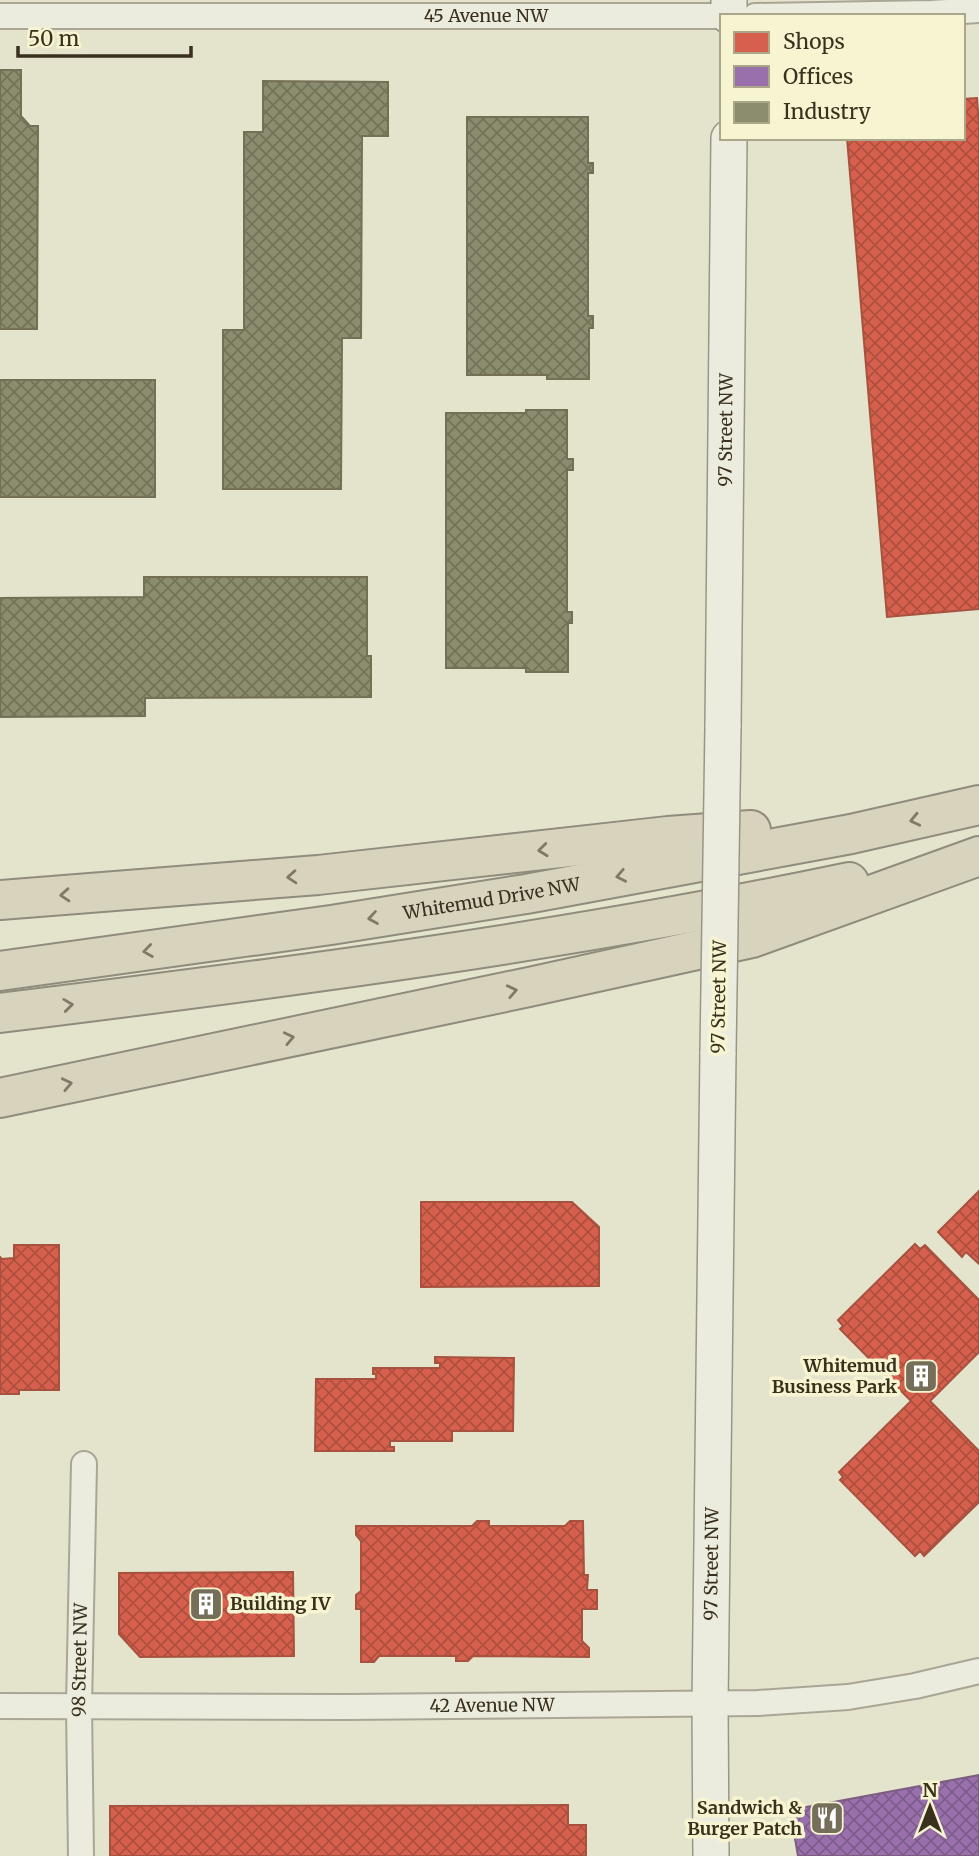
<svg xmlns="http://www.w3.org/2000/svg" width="979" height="1856" font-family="Merriweather,serif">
<defs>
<pattern id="shops-cross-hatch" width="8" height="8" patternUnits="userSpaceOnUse" patternTransform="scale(1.75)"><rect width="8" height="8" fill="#d6604d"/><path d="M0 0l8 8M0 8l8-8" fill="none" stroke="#af503f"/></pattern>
<pattern id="offices-cross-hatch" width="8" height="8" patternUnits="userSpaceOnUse" patternTransform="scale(1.75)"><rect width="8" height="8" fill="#9970ab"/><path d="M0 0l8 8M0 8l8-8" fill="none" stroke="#7e5c8b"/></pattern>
<pattern id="industry-cross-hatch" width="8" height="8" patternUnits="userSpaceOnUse" patternTransform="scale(1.75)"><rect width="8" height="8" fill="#8c8c6e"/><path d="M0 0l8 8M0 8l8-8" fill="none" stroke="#73735a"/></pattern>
</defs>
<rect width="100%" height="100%" fill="#e4e3cc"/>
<g fill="url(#shops-cross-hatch)" stroke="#a7523f" stroke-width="2">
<polygon points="977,98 979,125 979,609 887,617 847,138 963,138 963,99"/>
<polygon points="979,1191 979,1264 966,1252 962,1257 938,1232"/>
<polygon points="421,1202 572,1202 599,1227 599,1286 421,1287"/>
<polygon points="915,1244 920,1249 925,1245 979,1300 979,1352 930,1401 979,1451 979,1502 924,1556 920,1551 915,1556 840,1480 843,1477 839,1472 911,1401 840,1329 843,1326 838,1320"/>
<polygon points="14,1245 59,1245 59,1390 19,1390 19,1394 0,1394 0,1257 2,1259 14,1258"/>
<polygon points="435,1357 514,1358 513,1431 452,1431 452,1441 390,1441 390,1447 394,1447 394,1451 315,1451 316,1379 376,1379 376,1374 373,1374 373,1368 440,1368 440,1363 435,1363"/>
<polygon points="477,1521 489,1521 489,1526 565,1526 570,1521 583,1521 584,1575 588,1575 587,1590 597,1590 597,1609 582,1609 582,1641 589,1648 589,1657 473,1656 468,1661 456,1661 456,1656 379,1656 374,1662 361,1662 361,1609 356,1609 356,1595 361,1591 361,1541 356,1535 356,1526 472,1526"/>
<polygon points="293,1572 294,1656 140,1657 119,1634 119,1573"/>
<polygon points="568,1805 568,1825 586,1825 586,1856 110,1856 110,1806"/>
</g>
<polygon fill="url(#offices-cross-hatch)" stroke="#7c5d80" stroke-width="2" points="979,1775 979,1856 798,1856 790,1810"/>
<g fill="url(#industry-cross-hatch)" stroke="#737056" stroke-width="2">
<polygon points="0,70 21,70 21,116 30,126 38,126 37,329 0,329"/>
<polygon points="263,81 388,82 388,136 362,136 361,338 342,338 341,489 223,489 223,330 244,330 244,132 263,132"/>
<polygon points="467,117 588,117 588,163 593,163 593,173 588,173 588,316 593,316 593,328 589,328 589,379 547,379 547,375 467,375"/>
<rect x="0" y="380" width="155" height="117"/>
<polygon points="526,410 567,410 567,459 573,459 573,470 567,470 567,612 572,612 572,623 568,623 568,672 526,672 526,668 446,668 446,413 526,413"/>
<polygon points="144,577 367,577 367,656 371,656 371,697 145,698 145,716 0,717 0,598 144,597"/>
</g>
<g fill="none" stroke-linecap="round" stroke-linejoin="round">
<g stroke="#a9a695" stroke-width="28">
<g id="street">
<path id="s1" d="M0,16H722"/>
<polyline points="755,16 932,13 979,10"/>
<path id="s2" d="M0,1706L346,1707L758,1703L848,1697L915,1686L979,1671"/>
<path id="s3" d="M81,1856L79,1706L84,1464"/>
</g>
</g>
<g stroke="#999685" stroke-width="38">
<g id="secondary">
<polyline points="729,0 729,16"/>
<path id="s4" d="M723,728L729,138"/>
<path id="s5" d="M711,1856L710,1705L718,1052"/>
</g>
</g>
<g stroke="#8f8c7c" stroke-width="42">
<g id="highway">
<polyline points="0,900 318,875 668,836 751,830"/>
<path id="s6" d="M0,971L331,925L526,894L851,834L979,805"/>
<path d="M0,1013C284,978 569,941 849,882"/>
<polyline points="0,1098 529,987 752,938 979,856"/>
</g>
</g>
<use href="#street" stroke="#ececde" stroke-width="24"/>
<use href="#secondary" stroke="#ececde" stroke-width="35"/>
<use href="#highway" stroke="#d8d3bc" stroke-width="38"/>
<g stroke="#999685" stroke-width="38" stroke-linecap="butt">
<polyline id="secondary-bridge" points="718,1052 723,728"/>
</g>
<use href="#secondary-bridge" stroke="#ececde" stroke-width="35"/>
</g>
<defs><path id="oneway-chevron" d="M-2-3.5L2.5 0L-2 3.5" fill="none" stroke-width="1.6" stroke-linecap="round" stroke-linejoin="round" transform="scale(1.75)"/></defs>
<g stroke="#817965">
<use href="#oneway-chevron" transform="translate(915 820) rotate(167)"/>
<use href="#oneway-chevron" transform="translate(543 850) rotate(174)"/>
<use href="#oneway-chevron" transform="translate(621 876) rotate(169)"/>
<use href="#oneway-chevron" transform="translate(292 877) rotate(176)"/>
<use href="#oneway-chevron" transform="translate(65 895) rotate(176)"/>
<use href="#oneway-chevron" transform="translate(373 918) rotate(171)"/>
<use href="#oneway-chevron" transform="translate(148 951) rotate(172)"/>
<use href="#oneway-chevron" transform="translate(512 991) rotate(-12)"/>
<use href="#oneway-chevron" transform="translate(68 1005) rotate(-7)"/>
<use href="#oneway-chevron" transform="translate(289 1038) rotate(-12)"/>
<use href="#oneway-chevron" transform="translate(67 1084) rotate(-12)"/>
</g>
<defs>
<g id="building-square" transform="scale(1.75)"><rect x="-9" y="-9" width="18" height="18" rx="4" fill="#756f5a" stroke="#f6f4d1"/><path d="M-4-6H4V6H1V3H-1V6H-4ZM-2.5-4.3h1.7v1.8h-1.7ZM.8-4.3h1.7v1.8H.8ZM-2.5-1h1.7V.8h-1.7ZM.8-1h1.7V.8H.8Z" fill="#fff"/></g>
<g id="restaurant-square" transform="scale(1.75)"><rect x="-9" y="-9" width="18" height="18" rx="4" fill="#756f5a" stroke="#f6f4d1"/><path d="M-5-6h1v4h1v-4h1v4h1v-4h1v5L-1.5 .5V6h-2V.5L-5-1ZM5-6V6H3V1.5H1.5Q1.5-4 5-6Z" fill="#fff"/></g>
</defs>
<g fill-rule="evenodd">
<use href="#building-square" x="921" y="1376"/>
<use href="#building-square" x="206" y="1604"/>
<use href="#restaurant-square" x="827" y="1818"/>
</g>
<g text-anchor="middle" stroke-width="7" stroke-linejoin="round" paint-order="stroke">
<g font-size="18" fill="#39301d" stroke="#f6f4d1">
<text dy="6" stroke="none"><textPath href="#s1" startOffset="486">45 Avenue NW</textPath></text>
<text dy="6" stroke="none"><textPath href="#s4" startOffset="298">97 Street NW</textPath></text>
<text dy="6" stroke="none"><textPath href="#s6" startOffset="497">Whitemud Drive NW</textPath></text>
<text transform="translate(719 997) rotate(-89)" y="6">97 Street NW</text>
<text dy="6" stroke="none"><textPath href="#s5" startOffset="292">97 Street NW</textPath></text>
<text dy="6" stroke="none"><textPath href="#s3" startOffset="196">98 Street NW</textPath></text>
<text dy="6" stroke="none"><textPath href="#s2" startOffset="492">42 Avenue NW</textPath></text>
</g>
<g font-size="18" font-weight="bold" fill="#39301d" stroke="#f6f4d1" text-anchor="end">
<text x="897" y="1372">Whitemud<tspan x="897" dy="21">Business Park</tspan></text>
<text x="230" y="1610" text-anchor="start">Building IV</text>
<text x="802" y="1814">Sandwich &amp;<tspan x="802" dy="21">Burger Patch</tspan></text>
</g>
</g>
<rect x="720" y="14" width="245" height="126" fill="#f6f4d1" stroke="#aaa689" stroke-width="2"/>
<rect x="734" y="32" width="35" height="21" fill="#d6604d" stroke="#aaa689" stroke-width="2"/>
<text x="783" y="49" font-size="21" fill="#39301d">Shops</text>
<rect x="734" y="66" width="35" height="21" fill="#9970ab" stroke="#aaa689" stroke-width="2"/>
<text x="783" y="84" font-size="21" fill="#39301d">Offices</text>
<rect x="734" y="102" width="35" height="21" fill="#8c8c6e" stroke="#aaa689" stroke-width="2"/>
<text x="783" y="119" font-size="21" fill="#39301d">Industry</text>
<g transform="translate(930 1807)" stroke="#f6f4d1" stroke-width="5" paint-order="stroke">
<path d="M0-5L12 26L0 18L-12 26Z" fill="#39301d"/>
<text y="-10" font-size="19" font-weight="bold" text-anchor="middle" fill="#39301d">N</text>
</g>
<path d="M18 46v10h173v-10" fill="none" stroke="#39301d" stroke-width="3.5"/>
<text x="28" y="46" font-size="21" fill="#39301d" stroke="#f6f4d1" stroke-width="5" paint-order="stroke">50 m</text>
</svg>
